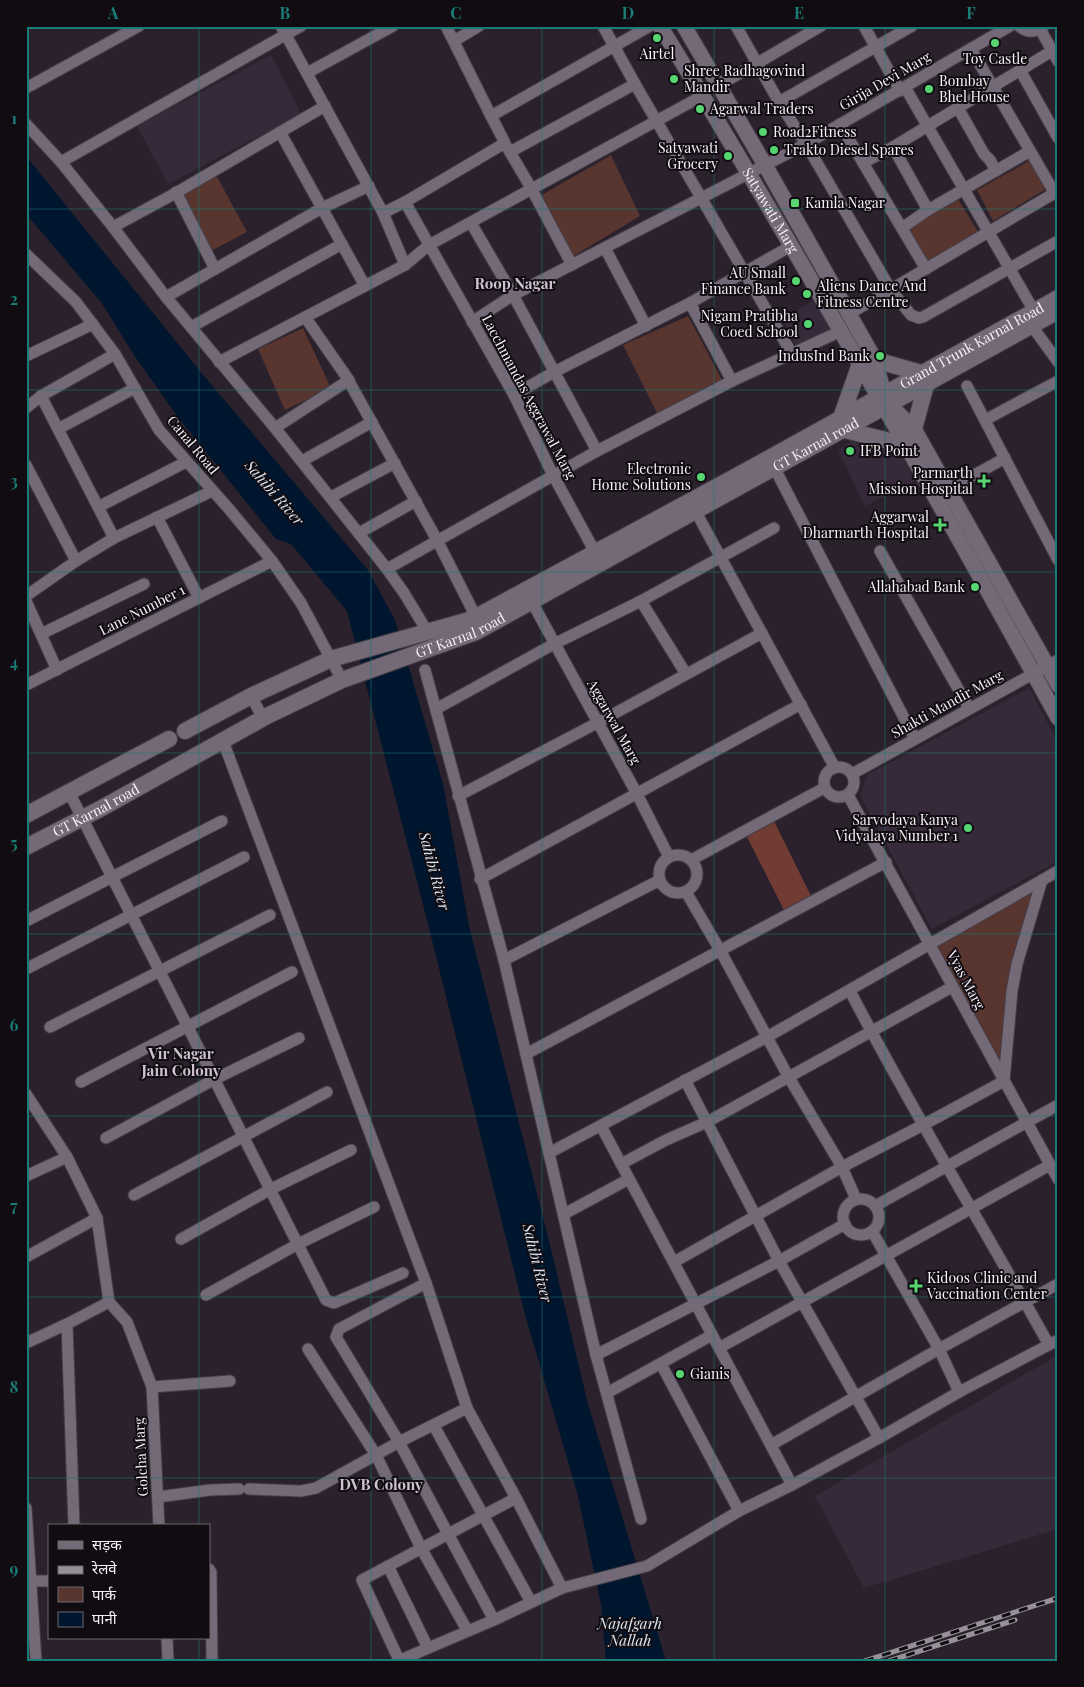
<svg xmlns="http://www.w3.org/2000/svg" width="1084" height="1687" font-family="'Playfair Display','Noto Sans Devanagari',serif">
<rect width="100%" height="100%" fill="#2a212c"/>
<g fill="#362939">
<polygon points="271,55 301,114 168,184 137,126"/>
<polygon points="816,298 834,328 796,347 783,320"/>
<polygon points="857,438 900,449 915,481 865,506 838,450"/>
<polygon points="1029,688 1058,742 1058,861 932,929 860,796 867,775"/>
<polygon points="1058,1355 1058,1529 864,1588 815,1496"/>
</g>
<g fill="#58352f">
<polygon points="611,155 640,216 572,257 540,196"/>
<polygon points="1029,161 1046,189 993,221 977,190"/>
<polygon points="216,175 247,232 211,251 180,194"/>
<polygon points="956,196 979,233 927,265 905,228"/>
<polygon points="688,316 722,380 657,413 623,345"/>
<polygon points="303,328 331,388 285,410 258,349"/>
<polygon points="1036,887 1000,1066 936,947"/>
</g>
<polygon fill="#703c34" points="774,821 811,896 784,910 746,835"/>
<polygon fill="#00162f" points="26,156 204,376 368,570 395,620 443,784 469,926 550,1245 588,1404 666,1661 606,1661 601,1605 578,1496 524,1311 427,920 347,611 291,544 276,539 177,416 134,355 101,302 26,214"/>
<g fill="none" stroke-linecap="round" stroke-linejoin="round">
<g stroke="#443d46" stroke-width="13">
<g id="minor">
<polyline points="281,26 383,213 405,202 514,395 553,475 595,552"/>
<polyline points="446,26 491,116"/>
<polyline points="603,26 635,84 792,354"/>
<polyline points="736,26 779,102"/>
<polyline points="864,26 900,91"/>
<polyline points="912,26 779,102 806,144 891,290 911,315 919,318 923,317 1058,241"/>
<path d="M1019,26C1027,33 1035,33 1044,26"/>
<polyline points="1040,29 1058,61"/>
<polyline points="454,41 479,26"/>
<polyline points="971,49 1054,192"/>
<polyline points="1020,70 1058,138"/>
<polyline points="307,73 393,26"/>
<polyline points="718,86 821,26"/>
<polyline points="905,87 1034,311"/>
<polyline points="26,88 139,26"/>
<polyline points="958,108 984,154 990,160 996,171"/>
<polyline points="26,124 61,162 113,227 166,297 275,428 387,569 404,593 427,631"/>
<polyline points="840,124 926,269"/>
<polyline points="280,132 365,286"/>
<polyline points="507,147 531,188 572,265"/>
<polyline points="893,147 928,210"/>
<polyline points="510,152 635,84"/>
<polyline points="61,162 301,26"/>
<polyline points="863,163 893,147 1052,51"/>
<polyline points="176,192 215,269"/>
<polyline points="405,202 505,143 491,116 650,26"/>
<polyline points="383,213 405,265"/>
<polyline points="471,223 513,295 597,451"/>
<polyline points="113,227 174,194 325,106"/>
<polyline points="902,228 928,210 1030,151"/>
<polyline points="605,248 646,326"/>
<polyline points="26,254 76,302 115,354 159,430 229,509 272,561 301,603 342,680"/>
<polyline points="166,297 322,208 369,186"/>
<polyline points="849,314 1058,191"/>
<polyline points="305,317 346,376 437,540 476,617"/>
<polyline points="472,322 513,295 806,144 1010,26"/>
<polyline points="1032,326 1058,362"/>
<polyline points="191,327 342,244"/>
<polyline points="26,356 93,324"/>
<polyline points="219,362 405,265 429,245 702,96"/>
<polyline points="732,381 841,331"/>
<polyline points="967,386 1058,560"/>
<polyline points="514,395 554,372 690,303"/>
<polyline points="41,396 114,538"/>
<polyline points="26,408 41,396 115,354"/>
<polyline points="985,420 1058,381"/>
<polyline points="275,428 349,380"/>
<polyline points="58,429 135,388"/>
<polyline points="302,461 372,422"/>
<polyline points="26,465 76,561"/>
<polyline points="775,469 915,739"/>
<polyline points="949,489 1005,458"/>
<polyline points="331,497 395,463"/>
<polyline points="98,507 186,462"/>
<polyline points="696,512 835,768"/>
<polyline points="157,517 199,598"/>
<polyline points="359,533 416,501"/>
<polyline points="880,551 969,708"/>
<polyline points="387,569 597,451 732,381 690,303 791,246"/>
<polyline points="26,596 76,561 114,538 212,491"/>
<polyline points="26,601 57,670"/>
<polyline points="641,601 686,674"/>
<polyline points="532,602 637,794 669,857"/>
<polyline points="41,634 144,584"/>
<polyline points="425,670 504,960 596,1355 641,1519"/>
<polyline points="26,685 272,561"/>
<polyline points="251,696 263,718"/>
<polyline points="436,709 554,644 641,601 774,528"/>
<polyline points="223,741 426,1283 467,1408 516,1498 562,1588"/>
<circle cx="839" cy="782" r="15"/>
<polyline points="852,774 1058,660"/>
<polyline points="69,792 326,1300 334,1303 403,1273"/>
<polyline points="848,795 1058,1179"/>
<polyline points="458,796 597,723 762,633"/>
<circle cx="678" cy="874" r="19"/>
<polyline points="691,860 824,788"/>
<polyline points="480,879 801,704"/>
<polyline points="686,892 720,950 788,1076 842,1167 856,1199"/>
<polyline points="26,921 222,821"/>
<polyline points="504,960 660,880"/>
<polyline points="26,969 244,857"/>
<path d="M850,991C912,1111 983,1226 1049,1345"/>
<polyline points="50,1027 270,915"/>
<polyline points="526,1054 886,862"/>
<polyline points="685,1080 779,1261 879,1438"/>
<polyline points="81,1082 292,972"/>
<polyline points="26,1094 67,1157"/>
<polyline points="601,1126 792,1485"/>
<polyline points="106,1138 215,1079 299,1038"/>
<polyline points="549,1153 767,1037 1058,871"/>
<polyline points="621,1164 666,1140 707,1122 952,987"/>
<polyline points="26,1176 67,1157 97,1218"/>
<polyline points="134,1195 327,1092"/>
<circle cx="861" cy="1217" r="18"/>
<polyline points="875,1206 1058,1105"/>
<polyline points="564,1214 629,1179"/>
<polyline points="872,1231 939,1349 959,1392"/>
<polyline points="181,1239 271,1189 351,1150"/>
<polyline points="26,1257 97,1218 109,1302 127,1322 152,1387 159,1526"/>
<polyline points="674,1262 842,1167 923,1125 1004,1081 1012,991 1017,964 1042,880"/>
<polyline points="426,1283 339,1329 336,1337 399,1442 494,1620"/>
<polyline points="206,1295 298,1244 374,1207"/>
<polyline points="67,1324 74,1526"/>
<polyline points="26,1343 67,1324 109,1302"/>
<polyline points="719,1348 1050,1165"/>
<polyline points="308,1349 376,1455 421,1548 467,1630"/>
<polyline points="596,1355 779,1261 845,1224"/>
<polyline points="661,1364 739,1511"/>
<polyline points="152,1387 230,1381"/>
<polyline points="607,1393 712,1335"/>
<polyline points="434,1426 531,1602"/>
<polyline points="771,1445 939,1349 1058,1284"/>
<polyline points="249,1489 301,1491 316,1488 399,1442 467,1408"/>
<polyline points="158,1497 210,1490 239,1489"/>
<polyline points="26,1508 36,1661"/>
<polyline points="388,1566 428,1648"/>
<polyline points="209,1569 211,1572 212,1661"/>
<polyline points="26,1581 49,1581"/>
<polyline points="167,1638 168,1661"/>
<polyline points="399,1660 362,1580 516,1498"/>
<polyline points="398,1661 494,1620 562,1588 647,1566 739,1511 792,1485 879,1438 959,1392 1058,1340"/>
</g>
</g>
<g stroke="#443d46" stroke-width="17">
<g id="tertiary">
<path id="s1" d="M660,26C799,253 930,485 1058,718"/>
<polyline points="684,26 765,165 875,360 884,394 890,405 914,429 1058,685"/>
</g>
</g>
<g stroke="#443d46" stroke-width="18">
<g id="secondary">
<polyline points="875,360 921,373"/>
<polyline points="841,418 860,364"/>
<polyline points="914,429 926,385"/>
<polyline points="845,430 906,445"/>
<path id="s2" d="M185,731L251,696L331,659L466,621L476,617L744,472L1058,298"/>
<polyline points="26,815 169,739"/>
<path id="s3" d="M26,847L100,809L267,716L342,680L476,632L1058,311"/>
</g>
</g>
<use href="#minor" stroke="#746976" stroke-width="11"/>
<use href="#tertiary" stroke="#746976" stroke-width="15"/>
<use href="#secondary" stroke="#746976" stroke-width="16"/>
<g stroke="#979099" stroke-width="5">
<g id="rail">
<polyline points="865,1661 1058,1598"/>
<polyline points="889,1661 1015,1620"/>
</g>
</g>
<use href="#rail" stroke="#100c11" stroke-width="3" stroke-dasharray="9" stroke-linecap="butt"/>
</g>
<path fill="none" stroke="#1b7c75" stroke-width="1" stroke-opacity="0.55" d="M199,26V1526M371,26V1661M542,26V1661M714,26V1661M885,26V1661M26,209H1058M26,390H1058M26,572H1058M26,753H1058M26,934H1058M26,1116H1058M26,1297H1058M26,1478H1058M199,1638V1661"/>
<g fill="#57d570" stroke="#100c11" stroke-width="2">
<circle cx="657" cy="38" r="5"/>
<circle cx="995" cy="43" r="5"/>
<circle cx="674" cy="79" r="5"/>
<circle cx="929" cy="89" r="5"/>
<circle cx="700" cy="109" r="5"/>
<circle cx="763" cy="132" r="5"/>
<circle cx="774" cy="150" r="5"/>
<circle cx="728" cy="156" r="5"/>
<rect x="790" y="198" width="10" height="10" rx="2.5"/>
<circle cx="796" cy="281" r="5"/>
<circle cx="807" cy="294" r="5"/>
<circle cx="808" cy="324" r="5"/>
<circle cx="880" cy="356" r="5"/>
<circle cx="850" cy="451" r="5"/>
<circle cx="701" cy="477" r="5"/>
<path d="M981.5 473.5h5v5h5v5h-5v5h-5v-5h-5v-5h5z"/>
<path d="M937.5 517.5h5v5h5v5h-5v5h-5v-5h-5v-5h5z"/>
<circle cx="975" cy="587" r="5"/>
<circle cx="968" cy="828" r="5"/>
<path d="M913.5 1278.5h5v5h5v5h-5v5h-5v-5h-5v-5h5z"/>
<circle cx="680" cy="1374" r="5"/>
</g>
<g text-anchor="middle" stroke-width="4" stroke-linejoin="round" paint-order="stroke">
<g font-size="14" fill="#f7f1f8" stroke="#100c11" text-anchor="start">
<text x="657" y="59" text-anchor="middle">Airtel</text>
<text x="995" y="64" text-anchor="middle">Toy Castle</text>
<text x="684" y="76">Shree Radhagovind<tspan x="684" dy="16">Mandir</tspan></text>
<text x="939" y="86">Bombay<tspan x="939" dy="16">Bhel House</tspan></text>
<text x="710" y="114">Agarwal Traders</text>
<text x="773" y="137">Road2Fitness</text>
<text x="718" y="153" text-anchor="end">Satyawati<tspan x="718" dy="16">Grocery</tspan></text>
<text x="784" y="155">Trakto Diesel Spares</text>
<text x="805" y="208">Kamla Nagar</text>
<text x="786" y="278" text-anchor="end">AU Small<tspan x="786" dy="16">Finance Bank</tspan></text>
<text x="817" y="291">Aliens Dance And<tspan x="817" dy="16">Fitness Centre</tspan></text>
<text x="798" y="321" text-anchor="end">Nigam Pratibha<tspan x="798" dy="16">Coed School</tspan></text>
<text x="870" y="361" text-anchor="end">IndusInd Bank</text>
<text x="860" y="456">IFB Point</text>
<text x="691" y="474" text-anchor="end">Electronic<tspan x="691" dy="16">Home Solutions</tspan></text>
<text x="973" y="478" text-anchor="end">Parmarth<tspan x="973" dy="16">Mission Hospital</tspan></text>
<text x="929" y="522" text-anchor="end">Aggarwal<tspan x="929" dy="16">Dharmarth Hospital</tspan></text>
<text x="965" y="592" text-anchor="end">Allahabad Bank</text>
<text x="958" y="825" text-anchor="end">Sarvodaya Kanya<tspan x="958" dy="16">Vidyalaya Number 1</tspan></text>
<text x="927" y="1283">Kidoos Clinic and<tspan x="927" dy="16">Vaccination Center</tspan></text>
<text x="690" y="1379">Gianis</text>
</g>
<g font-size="14" fill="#f7f1f8" stroke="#100c11">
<text transform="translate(885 81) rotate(-30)" y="5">Girija Devi Marg</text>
<text dy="5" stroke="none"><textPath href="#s1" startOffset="215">Satyawati Marg</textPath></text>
<text dy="5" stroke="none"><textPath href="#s2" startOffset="879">Grand Trunk Karnal Road</textPath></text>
<text transform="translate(529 397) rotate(62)" y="5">Lacchmandas Aggrawal Marg</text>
<text transform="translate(193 445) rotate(50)" y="5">Canal Road</text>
<text dy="5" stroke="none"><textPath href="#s3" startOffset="888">GT Karnal road</textPath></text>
<text transform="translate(142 610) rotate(-27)" y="5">Lane Number 1</text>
<text dy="5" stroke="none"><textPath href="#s3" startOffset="484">GT Karnal road</textPath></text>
<text transform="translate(947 704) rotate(-29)" y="5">Shakti Mandir Marg</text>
<text transform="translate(614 722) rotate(61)" y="5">Aggarwal Marg</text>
<text dy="5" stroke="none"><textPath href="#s3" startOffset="79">GT Karnal road</textPath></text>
<text transform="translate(966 980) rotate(62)" y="5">Vyas Marg</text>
<text transform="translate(141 1457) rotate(-93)" y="5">Golcha Marg</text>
</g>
<g font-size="15" font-weight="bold" fill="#cec2d1" stroke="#100c11">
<text x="515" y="289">Roop Nagar</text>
<text x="181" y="1059">Vir Nagar<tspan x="181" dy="17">Jain Colony</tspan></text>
<text x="381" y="1490">DVB Colony</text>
</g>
<g font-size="15" font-style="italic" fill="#dae6f2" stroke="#100c11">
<text transform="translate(274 493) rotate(49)" y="5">Sahibi River</text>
<text transform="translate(434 871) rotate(75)" y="5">Sahibi River</text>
<text transform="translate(537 1263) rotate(76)" y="5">Sahibi River</text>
<text x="630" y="1629">Najafgarh<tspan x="630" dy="17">Nallah</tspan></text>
</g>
</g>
<rect width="1084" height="1687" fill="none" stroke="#100c11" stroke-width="55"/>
<rect x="48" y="1524" width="162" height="115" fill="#100c11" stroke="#6c686d"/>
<rect x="58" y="1541" width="25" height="8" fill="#746976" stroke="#6c686d"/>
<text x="92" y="1550" font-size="15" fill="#f7f1f8">सड़क</text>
<rect x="58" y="1566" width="25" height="8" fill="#979099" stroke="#6c686d"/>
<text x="92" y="1574" font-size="15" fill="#f7f1f8">रेलवे</text>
<rect x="58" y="1587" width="25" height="15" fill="#58352f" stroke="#6c686d"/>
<text x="92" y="1600" font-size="15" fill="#f7f1f8">पार्क</text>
<rect x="58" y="1612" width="25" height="15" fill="#00162f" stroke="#6c686d"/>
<text x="92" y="1624" font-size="15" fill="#f7f1f8">पानी</text>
<rect x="28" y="28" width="1028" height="1632" fill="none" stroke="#1b7c75" stroke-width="2"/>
<g font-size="16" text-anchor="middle" font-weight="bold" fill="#1b7c75">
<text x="113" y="19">A</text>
<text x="285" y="19">B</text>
<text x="456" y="19">C</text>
<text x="628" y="19">D</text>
<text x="799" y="19">E</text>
<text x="971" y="19">F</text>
<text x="14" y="124">1</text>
<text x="14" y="305">2</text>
<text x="14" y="487">3</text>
<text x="14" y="668">4</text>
<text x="14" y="849">5</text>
<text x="14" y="1031">6</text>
<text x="14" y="1212">7</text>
<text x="14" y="1393">8</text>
<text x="14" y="1575">9</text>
</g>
</svg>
